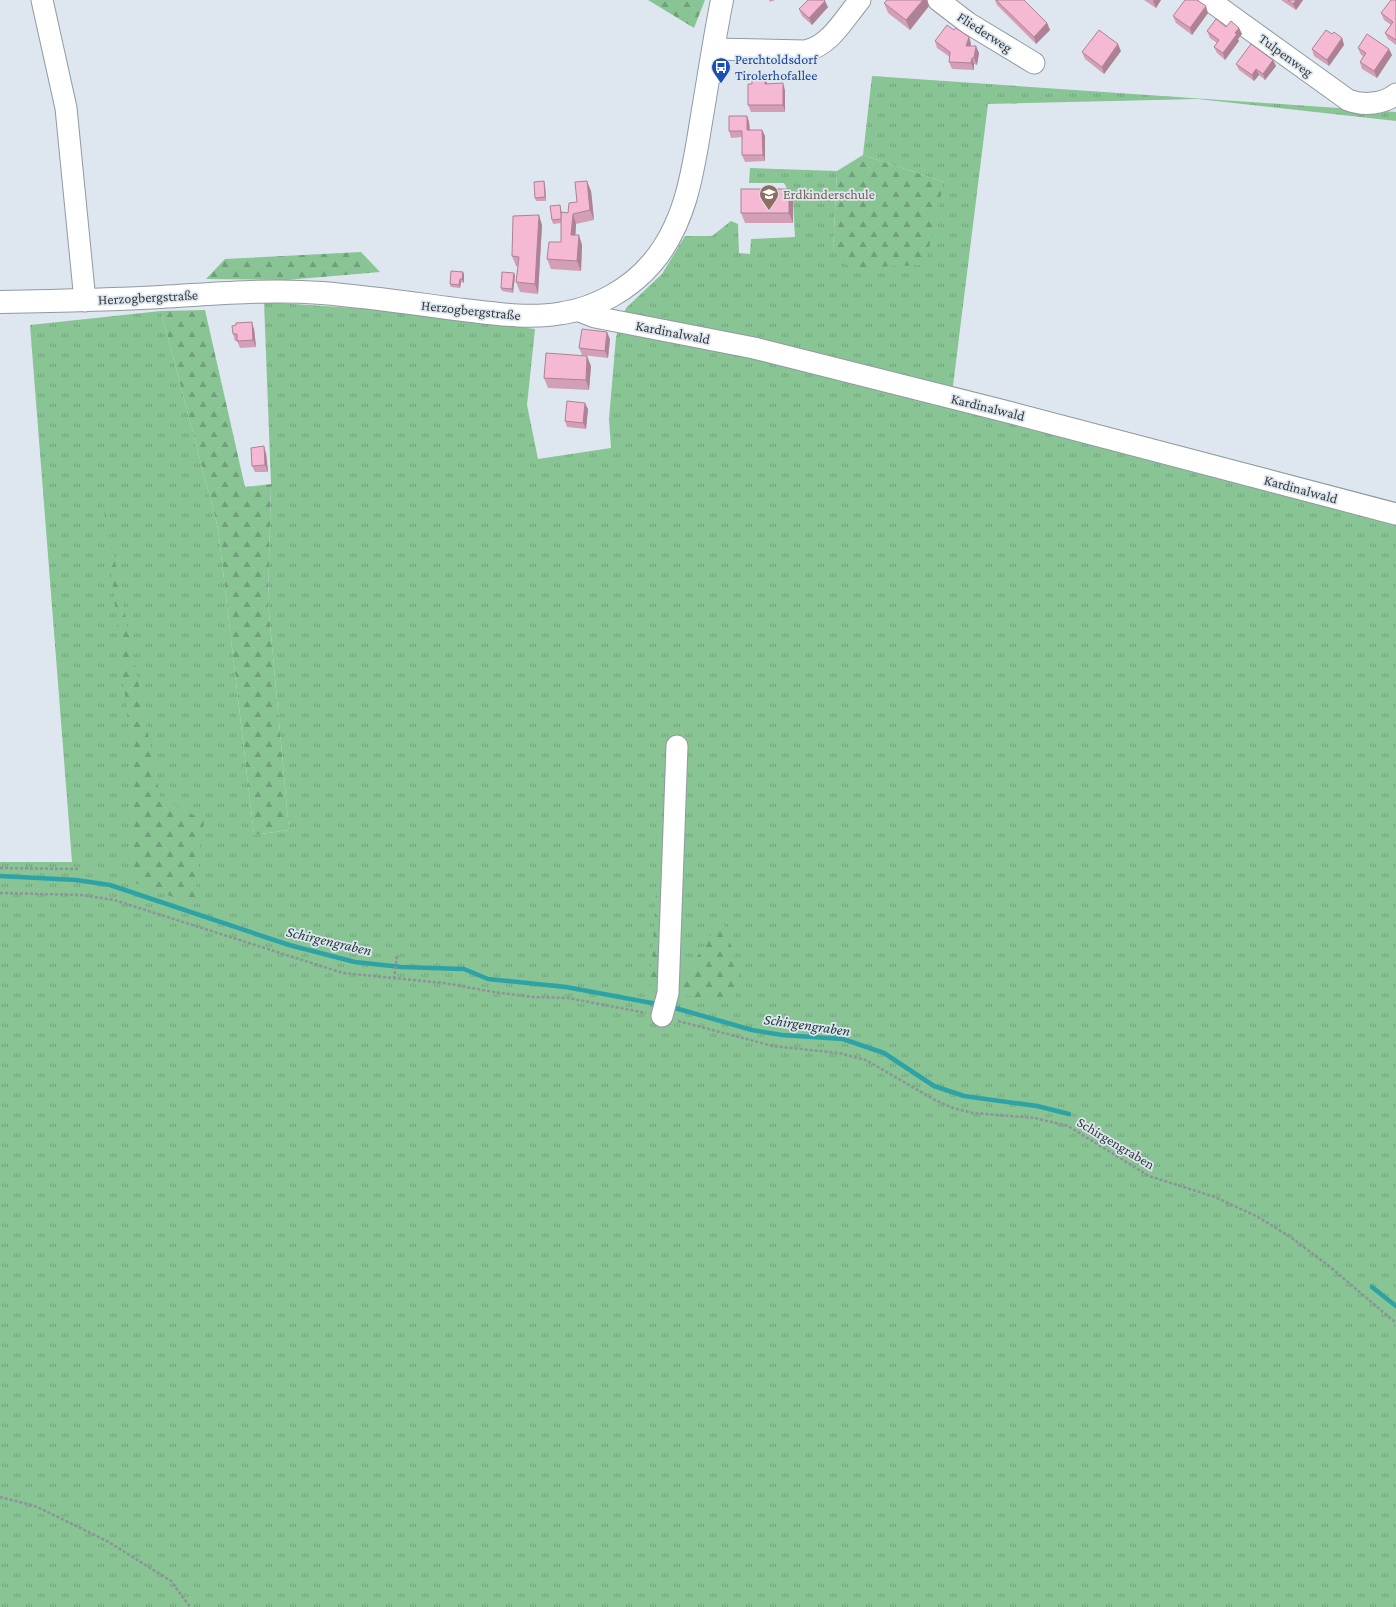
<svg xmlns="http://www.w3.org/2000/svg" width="1396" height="1607" font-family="'Crimson Pro',serif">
<defs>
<pattern id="grass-tufts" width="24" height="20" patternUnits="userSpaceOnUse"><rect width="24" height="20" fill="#88c494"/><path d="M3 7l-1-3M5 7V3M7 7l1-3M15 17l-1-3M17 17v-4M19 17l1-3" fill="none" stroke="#70a07a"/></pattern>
<pattern id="forest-firs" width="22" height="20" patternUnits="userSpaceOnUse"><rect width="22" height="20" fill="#88c494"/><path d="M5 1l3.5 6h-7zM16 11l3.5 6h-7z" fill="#70a07a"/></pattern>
</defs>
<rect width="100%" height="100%" fill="#dee7ef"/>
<polygon fill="url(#grass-tufts)" points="872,76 1396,112 1396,121 1198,99 988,104 953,386 1396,502 1396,1607 0,1607 0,862 72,862 30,325 161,311 218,528 254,835 289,830 268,602 271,484 264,302 384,310 535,329 527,405 538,459 611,448 609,419 616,337 626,308 662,274 685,236 712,236 731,221 738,224 739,253 750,254 751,239 795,237 793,199 784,183 749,183 750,168 837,171 833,251 944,182 863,155"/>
<g fill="url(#forest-firs)">
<polygon points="648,0 705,0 694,28"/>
<polygon points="863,155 944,182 925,265 850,268 833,251 837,171"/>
<polygon points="361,252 380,272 287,280 206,279 225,259"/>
<polygon points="205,310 245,487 271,484 268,602 289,830 254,835 218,528 161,311"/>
<polygon points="103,499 160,796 204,821 194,905 133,882 132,757"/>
<polygon points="656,895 665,895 663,975 684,977 722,918 741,975 734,1002 650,991"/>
</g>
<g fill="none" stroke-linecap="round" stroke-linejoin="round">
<g stroke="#2da3a7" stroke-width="4.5">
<polyline points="0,876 76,880 110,885 289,945 355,962 401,967 464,969 488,979 566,987 657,1004"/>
<polyline points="675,1008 752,1030 782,1035 843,1039 884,1053 934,1086 964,1096 1037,1106 1069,1114"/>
<polyline points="1372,1287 1396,1306"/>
</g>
<g stroke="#9199a1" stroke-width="23">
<g id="minor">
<polyline points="42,0 66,108 85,301"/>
<polyline points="938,0 968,23 1034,63"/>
<path d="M1209,0L1348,100C1363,106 1384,104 1396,94"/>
<path d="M713,49L805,51C830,46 844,19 860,0"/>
<polyline points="577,310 595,317 754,348 1012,413 1396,514"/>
<polyline points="662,1016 668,993 677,746"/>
</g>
</g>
<g stroke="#9199a1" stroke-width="24">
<path id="major" d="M0,302C54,301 107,300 161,297C216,294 267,289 322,293C370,297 417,304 464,310C497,314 530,319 563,313C596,308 630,289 652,263C686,223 693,171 701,122C708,81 714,40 722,0"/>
</g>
<g stroke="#8d9399" stroke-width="2.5" stroke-dasharray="3 2" stroke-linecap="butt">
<polyline points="0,868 78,869"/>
<polyline points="0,893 81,895 114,900 343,973 444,983 494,992 533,997 568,998 646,1013"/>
<polyline points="394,979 397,955"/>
<polyline points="678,1021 773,1046 838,1053 866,1060 935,1100 953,1108 973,1113 1035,1118 1068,1126 1149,1176 1215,1197 1258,1217 1289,1236 1329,1266 1396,1323"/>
<polyline points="0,1497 35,1506 107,1541 171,1581 190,1607"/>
</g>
<use href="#minor" stroke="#fff" stroke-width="21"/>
<use href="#major" stroke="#fff" stroke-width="22"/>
</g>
<g fill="#d39fb6">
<polygon points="769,0 775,0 770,2"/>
<polygon points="887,0 927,0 929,6 910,30 888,13 884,3"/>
<polygon points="995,0 1024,0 1047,23 1050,30 1036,44 997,5"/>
<polygon points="1144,0 1161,0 1156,8"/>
<polygon points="1281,0 1303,0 1296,10"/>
<polygon points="1396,0 1396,45 1388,39 1385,33 1391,25 1384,20 1381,13"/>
<polygon points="828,7 812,25 802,16 799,9"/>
<polygon points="1208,13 1192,35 1176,23 1173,16"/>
<polygon points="1226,27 1239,28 1242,34 1238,39 1239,41 1225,60 1217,53 1214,47 1217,43 1210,38 1207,31"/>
<polygon points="954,30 969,37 971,44 971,46 979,53 977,65 974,64 974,70 952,69 949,62 950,57 937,48 935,41"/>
<polygon points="1342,38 1344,45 1329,66 1314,56 1312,49"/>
<polygon points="1358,48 1392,55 1377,78 1362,69 1360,62 1363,56 1361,55"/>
<polygon points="1121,51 1104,74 1085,59 1082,52"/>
<polygon points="1273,60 1276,66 1265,80 1259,75 1254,81 1239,70 1236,64"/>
<polygon points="765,76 767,84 785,90 785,112 751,112 748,105 752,84"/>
<polygon points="747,116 749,122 750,130 762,130 765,136 765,161 745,162 742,155 742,137 731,138 729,131"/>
<polygon points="545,185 546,201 536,201 535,198"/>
<polygon points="591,191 594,220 576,224 575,235 582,245 581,271 551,269 547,259 561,242 561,223 553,224 552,220 560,205 562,213 568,213 577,202"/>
<polygon points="793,199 793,223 745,223 741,213"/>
<polygon points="542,225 538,294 520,292 516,282 518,266 516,266 512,256"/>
<polygon points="463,272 464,275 464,283 461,282 460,288 451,287 450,284"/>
<polygon points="514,273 515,276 513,293 502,291 501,288"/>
<polygon points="254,329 256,347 240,348 237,341 235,341 233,334"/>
<polygon points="610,339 608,358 582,355 579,348"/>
<polygon points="591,366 589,390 548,388 544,378"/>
<polygon points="588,409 586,429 567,427 565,421"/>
<polygon points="266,453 268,472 255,472 252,466"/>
</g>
<g fill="#ac8294">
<polygon points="923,0 927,0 929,6 910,30 906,20"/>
<polygon points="1154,0 1161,0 1156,8 1153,1"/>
<polygon points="1296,0 1303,0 1296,10 1293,4"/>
<polygon points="825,1 828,7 812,25 809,18"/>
<polygon points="1206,6 1208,13 1192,35 1190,28"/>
<polygon points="1047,23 1050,30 1036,44 1034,37"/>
<polygon points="1239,28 1242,34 1238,39 1239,41 1225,60 1223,53"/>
<polygon points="969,37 971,44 968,52 966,46"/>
<polygon points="1342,38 1344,45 1329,66 1327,60"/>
<polygon points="1118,44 1121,51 1104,74 1102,67"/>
<polygon points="976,46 979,53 977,65 974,58"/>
<polygon points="1389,49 1392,55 1377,78 1374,71"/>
<polygon points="972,58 974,64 974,70 971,63"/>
<polygon points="1273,60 1276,66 1265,80 1263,74"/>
<polygon points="1256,69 1259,75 1254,81 1252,75"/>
<polygon points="765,76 767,83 767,90 765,84"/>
<polygon points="783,83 785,90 785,112 783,105"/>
<polygon points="747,116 749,122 750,137 747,130"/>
<polygon points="762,130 765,136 765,161 763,155"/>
<polygon points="544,181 545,185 546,201 545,197"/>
<polygon points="587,181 591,191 594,220 590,210"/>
<polygon points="789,189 793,199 793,223 789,213"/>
<polygon points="573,214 576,224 575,245 571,235"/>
<polygon points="539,215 542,225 538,294 535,284"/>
<polygon points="579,235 582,245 581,271 577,261"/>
<polygon points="463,272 464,275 464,283 462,279"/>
<polygon points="514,273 515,276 513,293 512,289"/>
<polygon points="460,279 461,282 460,288 459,285"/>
<polygon points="252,322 254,329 256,347 253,340"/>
<polygon points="607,332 610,339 608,358 605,351"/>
<polygon points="587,356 591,366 589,390 586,380"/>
<polygon points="585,403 588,409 586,429 583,423"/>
<polygon points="264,446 266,453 268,472 265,465"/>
</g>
<g fill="#f5b9d4" stroke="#ac8294">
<polygon points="808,0 824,0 825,1 809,18 799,9"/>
<polygon points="887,0 923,0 906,20 884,3"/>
<polygon points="996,0 1024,0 1047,23 1034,37"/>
<polygon points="1185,0 1197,0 1206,6 1190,28 1173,16"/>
<polygon points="1288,0 1296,0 1293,4"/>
<polygon points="1391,0 1396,0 1396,40 1385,33 1393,22 1381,13"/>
<polygon points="1216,19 1226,27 1231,21 1239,28 1235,33 1237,34 1223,53 1214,47 1219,40 1207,31"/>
<polygon points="947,25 954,30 956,28 969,37 966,46 976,46 974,58 972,58 971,63 949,62 950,52 935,41"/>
<polygon points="1099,30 1118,44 1102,67 1082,52"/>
<polygon points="1326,30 1332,34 1334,32 1342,38 1327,60 1312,49"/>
<polygon points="1367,34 1389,49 1374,71 1360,62 1366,53 1358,48"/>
<polygon points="1251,44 1273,60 1263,74 1256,69 1252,75 1236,64"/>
<polygon points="752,76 765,76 765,84 783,83 783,105 748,105 748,84 752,84"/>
<polygon points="729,116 747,116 747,130 762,130 763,155 742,155 742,131 729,131"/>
<polygon points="544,181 545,197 535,198 534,182"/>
<polygon points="587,181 590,210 573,214 571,235 579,235 577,261 547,259 549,242 561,242 561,212 568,213 569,203 577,202 575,182"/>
<rect x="741" y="189" width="48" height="24"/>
<polygon points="560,205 561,213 561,212 561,219 552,220 550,206"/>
<polygon points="539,215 535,284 516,282 519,257 512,256 513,216"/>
<polygon points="451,271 463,272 462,279 460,279 459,285 450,284"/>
<polygon points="502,272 514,273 512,289 501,288"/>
<polygon points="252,322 253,340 237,341 237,334 233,334 232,326 236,325 236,323"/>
<polygon points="582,329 607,332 605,351 579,348"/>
<polygon points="546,353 587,356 586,380 544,378"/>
<polygon points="567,401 585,403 583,423 565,421"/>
<polygon points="264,446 265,465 252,466 251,448"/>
</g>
<defs>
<g id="bus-pin" transform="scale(1)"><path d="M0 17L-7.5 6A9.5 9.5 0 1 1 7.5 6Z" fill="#1a4fb4" stroke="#dee7ef"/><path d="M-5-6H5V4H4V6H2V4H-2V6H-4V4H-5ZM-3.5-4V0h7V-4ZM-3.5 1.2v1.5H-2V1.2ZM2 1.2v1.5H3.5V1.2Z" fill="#fff"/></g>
<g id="school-pin" transform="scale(1)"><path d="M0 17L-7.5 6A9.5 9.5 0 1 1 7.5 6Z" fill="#8d6e63" stroke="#dee7ef"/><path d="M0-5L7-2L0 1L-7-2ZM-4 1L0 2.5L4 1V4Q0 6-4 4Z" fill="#fff"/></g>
</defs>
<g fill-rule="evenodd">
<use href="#bus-pin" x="721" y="67"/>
<use href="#school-pin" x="769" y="194"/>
</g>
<g text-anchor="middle" stroke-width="3.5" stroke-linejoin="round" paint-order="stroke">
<g font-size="14" fill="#373a3e" stroke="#dee7ef">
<text transform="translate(985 32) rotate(33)" y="5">Fliederweg</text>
<text transform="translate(1286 55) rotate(36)" y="5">Tulpenweg</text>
<text transform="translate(148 297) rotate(-3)" y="5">Herzogbergstraße</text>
<text transform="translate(471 310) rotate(6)" y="5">Herzogbergstraße</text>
<text transform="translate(673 332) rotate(11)" y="5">Kardinalwald</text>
<text transform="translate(988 407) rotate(14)" y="5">Kardinalwald</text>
<text transform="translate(1301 489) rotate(15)" y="5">Kardinalwald</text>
<text transform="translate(1116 1143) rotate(31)" y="5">Schirgengraben</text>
</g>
<g font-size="14" fill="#164399" stroke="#dee7ef" text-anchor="start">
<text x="735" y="64">Perchtoldsdorf<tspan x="735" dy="16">Tirolerhofallee</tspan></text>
</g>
<g font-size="14" fill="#785e54" stroke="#dee7ef" text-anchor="start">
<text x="783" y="199">Erdkinderschule</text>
</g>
<g font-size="15" font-style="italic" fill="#1f3838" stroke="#dee7ef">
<text transform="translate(329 941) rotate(13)" y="5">Schirgengraben</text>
<text transform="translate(807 1025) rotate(8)" y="5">Schirgengraben</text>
</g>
</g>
</svg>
